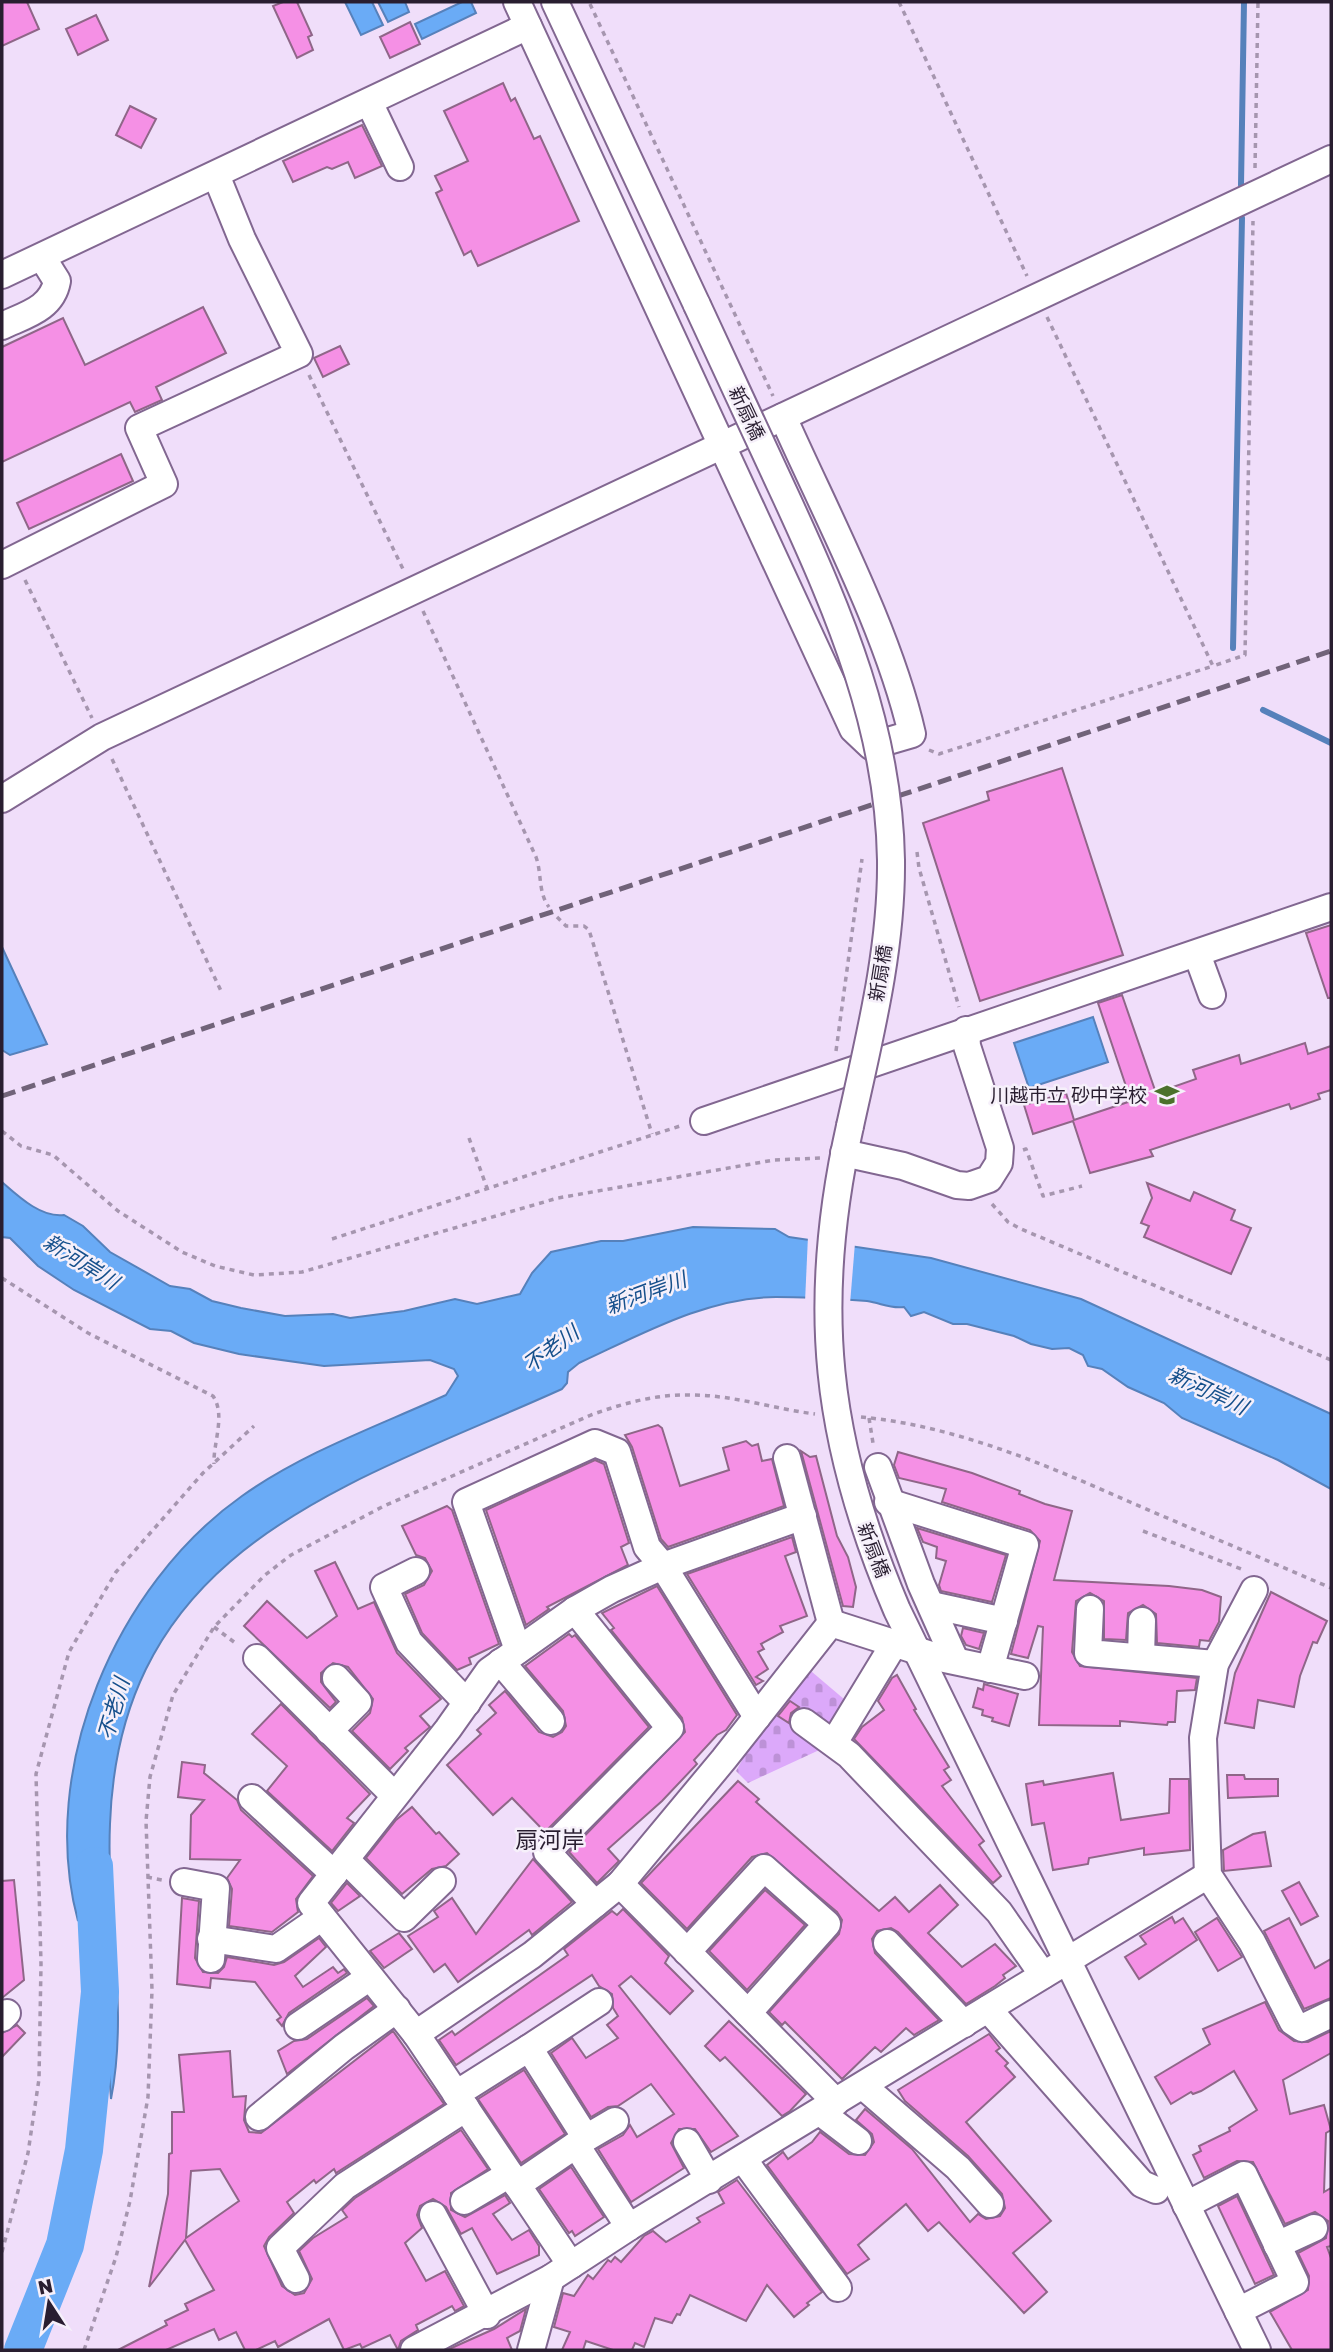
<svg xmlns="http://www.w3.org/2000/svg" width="1333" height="2352" font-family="'Golos Text','Noto Sans JP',sans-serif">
<defs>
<pattern id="cemetery-stones" width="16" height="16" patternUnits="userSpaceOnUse" patternTransform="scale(1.75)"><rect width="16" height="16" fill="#dca9fa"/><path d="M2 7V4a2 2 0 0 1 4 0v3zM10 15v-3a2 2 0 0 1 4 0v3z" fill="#bd91d7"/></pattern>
</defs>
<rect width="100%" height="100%" fill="#f0defa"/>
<polygon fill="url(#cemetery-stones)" points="805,1666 851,1705 828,1746 748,1783 736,1771 770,1711"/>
<g fill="#6aabf6" stroke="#5681bb" stroke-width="2">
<polygon points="345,2 372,2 383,25 361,35"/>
<polygon points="378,2 405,2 409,12 388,22"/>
<polygon points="462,2 471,2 476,13 422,39 415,24"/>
<polygon points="2,947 47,1044 10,1055 2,1050"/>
<polygon points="1093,1017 1108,1062 1029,1088 1014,1043"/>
<path d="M2,1182C18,1196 41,1218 64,1215L83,1226L110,1252L170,1286L190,1289L212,1301L241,1308L285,1316L333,1314L350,1318L404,1311L455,1299L477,1304L520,1294L532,1273L551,1252L601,1241H623L693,1227L775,1229L789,1237L931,1258L1081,1299L1331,1414V1489L1278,1460L1182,1418L1164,1403L1128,1387L1102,1369L1088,1366L1083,1355L1069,1348L1052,1349L1031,1344L1014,1336L967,1324H953L924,1312L911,1316L904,1307C890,1309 881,1303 867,1301C837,1299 806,1297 776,1297C707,1297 640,1335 579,1363L568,1372L567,1383L562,1389C350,1485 120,1545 110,1824C106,1915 129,2008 111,2099L104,2009V1984L110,1966L102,1918L89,1915L87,1896L82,1901L78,1921C37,1769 116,1585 242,1496C304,1452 378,1426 446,1395L458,1376L454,1369L430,1360L324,1366L239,1354L194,1343L171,1331L150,1329L74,1290L38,1266L10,1238L2,1237Z"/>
</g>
<polygon fill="#f0defa" points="808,1236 855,1243 850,1304 805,1302"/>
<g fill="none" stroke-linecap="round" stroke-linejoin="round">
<g stroke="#5681bb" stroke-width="6">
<polyline points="1241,185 1244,2"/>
<polyline points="1233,648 1242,218"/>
<polyline points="1263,710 1331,743"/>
</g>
<polyline stroke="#6aabf6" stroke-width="38" points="23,2350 65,2245 84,2150 100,1992 94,1866"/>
</g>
<g fill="#f590e5" stroke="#8f6688" stroke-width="2" fill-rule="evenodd">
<polygon points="2,2 27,2 39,29 2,46"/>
<polygon points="283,2 297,2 312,35 308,37 313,50 297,58 273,6"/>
<polygon points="96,15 108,40 78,55 66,29"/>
<polygon points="410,22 420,44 390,58 380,37"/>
<polygon points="503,83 511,101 515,98 534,139 540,136 579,221 478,266 471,251 464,255 436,193 442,190 435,176 468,161 444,111"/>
<polygon points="130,106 156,119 141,148 116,135"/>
<polygon points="362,125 382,166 355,178 348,162 332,169 327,167 293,182 283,161"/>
<polygon points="203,307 226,353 156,387 162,400 135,412 130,402 2,462 2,347 63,318 85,365"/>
<polygon points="340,346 349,364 323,377 314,358"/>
<polygon points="121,454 133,481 29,529 17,503"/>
<polygon points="1062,768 1123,955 980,1001 923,823 989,800 987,792"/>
<polygon points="1331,925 1331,998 1328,998 1306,933"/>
<polygon points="1122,995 1156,1093 1196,1079 1193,1070 1239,1055 1241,1064 1305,1043 1308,1054 1331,1046 1331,1090 1318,1094 1320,1099 1291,1109 1289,1104 1150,1150 1153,1156 1090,1173 1073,1121 1033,1134 1024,1105 1066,1093 1074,1120 1131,1101 1098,1003"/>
<polygon points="1147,1183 1190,1201 1194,1192 1235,1210 1231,1220 1251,1228 1231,1274 1144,1237 1149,1226 1141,1223 1152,1198"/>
<polygon points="658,1425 662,1428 680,1486 729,1470 723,1448 746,1441 752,1446 758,1444 762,1461 772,1459 784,1506 668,1547 661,1539 632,1447 625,1435"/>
<polygon points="801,1451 810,1457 816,1456 837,1536 848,1557 856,1587 853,1607 843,1606"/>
<polygon points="898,1452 972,1473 1020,1491 1019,1494 1045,1504 1072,1511 1054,1580 1169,1586 1202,1590 1221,1597 1219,1622 1209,1641 1200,1640 1199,1647 1157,1643 1156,1614 1143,1605 1128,1613 1126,1640 1104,1639 1104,1601 1090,1593 1076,1601 1072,1652 1080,1666 1197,1678 1195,1690 1177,1691 1175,1722 1168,1722 1167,1725 1120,1721 1120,1726 1039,1725 1043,1627 1038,1626 1028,1658 1011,1654 1040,1541 1030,1530 942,1502 946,1489 899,1478 894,1465"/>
<polygon points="595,1460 604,1464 629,1543 621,1547 628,1565 547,1607 549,1609 526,1625 486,1510"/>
<polygon points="447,1506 452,1510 499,1644 469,1658 471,1664 457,1670 422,1633 405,1594 424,1585 432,1571 425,1558 416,1555 402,1526"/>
<polygon points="917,1528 1006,1555 992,1602 941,1591 939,1585 946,1561 936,1558 937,1547 923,1542"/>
<polygon points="792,1537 796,1552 785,1556 807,1616 780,1626 783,1632 761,1644 764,1649 758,1652 768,1669 756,1677 763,1681 756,1685 687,1574"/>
<polygon points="335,1562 358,1609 374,1602 397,1653 441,1699 420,1716 430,1727 405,1748 408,1751 390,1769 352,1731 370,1713 373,1699 348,1667 333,1663 321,1673 321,1682 336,1702 330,1708 244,1626 267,1601 307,1638 337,1616 315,1571"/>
<polygon points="657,1586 737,1715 726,1730 717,1735 694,1760 697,1764 662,1801 608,1849 619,1861 597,1883 569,1852 685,1732 682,1718 611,1630 614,1628 602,1613"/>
<polygon points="1271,1592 1327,1621 1317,1643 1313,1642 1300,1676 1294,1707 1258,1700 1254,1728 1225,1723 1235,1673"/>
<polygon points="963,1628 984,1633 979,1649 966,1645 961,1636"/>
<polygon points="569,1634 572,1637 575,1635 649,1727 545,1832 512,1798 493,1815 447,1765 481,1734 477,1730 496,1713 489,1705 505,1691 539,1732 553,1737 562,1732 566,1726 563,1711 525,1666"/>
<polygon points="897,1675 916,1709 914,1710 949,1767 944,1770 951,1780 942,1786 984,1841 979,1845 1001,1876 993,1883 854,1739 862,1727 884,1710 878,1701 892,1678"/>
<polygon points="984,1684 1018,1694 1009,1726 992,1721 993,1718 982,1715 983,1710 973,1707 978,1688 983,1690"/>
<polygon points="790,1701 799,1707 791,1713 789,1723 778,1716"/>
<polygon points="281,1704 370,1794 347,1818 354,1823 332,1851 267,1791 287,1766 252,1734"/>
<polygon points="182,1762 205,1765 204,1773 237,1800 241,1810 313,1876 296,1899 298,1912 272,1932 229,1926 232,1889 227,1878 240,1860 190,1859 191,1815 204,1800 178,1797"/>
<polygon points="1113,1773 1121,1820 1169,1813 1170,1779 1189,1779 1190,1850 1144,1855 1144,1848 1089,1858 1088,1864 1053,1870 1044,1823 1032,1825 1026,1784 1043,1781 1044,1785"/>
<polygon points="1227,1775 1244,1775 1245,1779 1278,1779 1278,1796 1228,1798"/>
<polygon points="738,1781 759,1799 756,1802 879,1911 895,1897 909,1912 940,1885 958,1905 928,1933 962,1967 995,1944 1016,1966 1003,1975 1005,1978 995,1986 966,2004 898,1932 891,1928 877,1931 872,1939 875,1953 939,2020 914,2035 906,2028 881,2052 875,2047 842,2079 785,2022 782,2025 769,2012 839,1934 842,1920 837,1912 767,1853 752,1857 687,1929 641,1883"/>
<polygon points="412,1807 436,1834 439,1832 459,1854 446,1866 432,1869 402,1894 366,1858 396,1820"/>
<polygon points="1265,1832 1271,1866 1224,1871 1223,1850 1253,1834"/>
<polygon points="533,1859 572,1902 532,1935 529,1930 458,1982 445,1964 434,1972 408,1936 438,1917 434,1911 452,1898 476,1934"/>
<polygon points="14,1880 24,1980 2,1998 2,1881"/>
<polygon points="1299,1882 1318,1916 1301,1925 1282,1891"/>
<polygon points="347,1883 360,1896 338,1911 331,1903"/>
<polygon points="765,1890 805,1925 747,1990 709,1951"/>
<polygon points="182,1898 199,1901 195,1958 203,1972 218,1973 224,1967 227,1957 274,1965 284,1962 319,1938 326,1947 295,1976 303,1987 333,1967 338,1973 344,1969 347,1973 289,2013 282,2026 277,2020 281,2017 255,1982 211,1978 210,1988 177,1984"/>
<polygon points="623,1909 669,1956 665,1963 693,1991 670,2014 631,1976 619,1986 738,2136 711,2152 695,2129 679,2129 671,2143 684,2168 631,2202 598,2149 623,2135 630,2125 637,2137 674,2114 651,2084 618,2106 608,2107 591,2117 551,2053 572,2038 586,2058 618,2038 607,2025 618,2016 613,2008 612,1994 599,1986 592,1975 456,2065 439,2040 452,2031 455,2035 568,1955 564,1949 612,1911 617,1915"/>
<polygon points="1172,1917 1175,1923 1183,1918 1197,1940 1139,1979 1125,1957 1146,1944 1140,1936"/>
<polygon points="1217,1918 1242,1957 1218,1971 1195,1932"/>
<polygon points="1289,1918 1315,1968 1331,1959 1331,1998 1304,2009 1264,1931"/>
<polygon points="399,1933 412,1949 384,1968 370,1951"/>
<polygon points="367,1998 374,2006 287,2074 278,2051 294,2041 307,2039"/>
<polygon points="1265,2002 1279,2030 1294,2041 1308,2042 1331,2031 1331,2053 1283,2080 1290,2114 1324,2105 1331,2130 1326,2133 1324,2192 1331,2188 1331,2246 1327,2247 1331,2258 1331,2350 1292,2350 1270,2312 1308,2290 1309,2276 1298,2253 1326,2238 1328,2221 1315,2212 1285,2224 1253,2162 1237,2161 1204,2178 1193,2155 1201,2151 1199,2146 1230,2131 1229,2128 1257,2110 1234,2071 1201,2091 1193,2094 1191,2092 1171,2104 1155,2077 1210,2044 1203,2029"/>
<polygon points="729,2021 806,2094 790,2111 782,2116 725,2057 720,2061 705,2046"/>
<polygon points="17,2025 25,2033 2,2057 2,2033"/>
<path d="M393,2031L444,2104L336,2173L334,2169L316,2183L314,2180L287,2202L294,2213L269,2237L264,2246L282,2286L295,2295L304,2293L312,2279L299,2251L313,2238L347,2217L342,2210L355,2198L461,2130L488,2169L451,2193V2210L465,2217L505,2195L510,2203L493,2214L512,2240L529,2230L539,2246V2255L497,2274L472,2228L461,2234L446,2207L433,2199L420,2206L417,2215L422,2228L405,2243L426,2281L445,2271L464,2306L455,2311L452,2306L416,2325L418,2330L401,2341L398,2350L390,2335L362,2348L360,2344L344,2350L329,2319L278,2347L275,2341L256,2350H245L236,2332L219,2340L214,2329L166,2350H118L167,2325L165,2321L188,2310L185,2304L214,2290L185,2240L149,2287L168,2194L169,2154L172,2153V2112H184L179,2055L230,2051L233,2097L246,2096L244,2120L249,2132L261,2133ZM220,2169L239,2201L186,2238L191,2171Z"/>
<polygon points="989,2034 1000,2048 996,2051 1008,2063 1005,2066 1015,2077 966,2122 1051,2221 1013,2253 1047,2292 1024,2313 939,2222 928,2231 906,2204 858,2245 869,2259 847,2274 767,2165 783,2152 788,2159 812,2142 820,2132 849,2154 865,2155 874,2142 872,2134 856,2120 865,2109 912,2149 970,2222 978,2214 986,2219 1000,2216 1005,2208 1002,2194 968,2156 905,2101 898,2090"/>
<polygon points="524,2070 565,2134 521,2163 478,2099"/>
<polygon points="571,2167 604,2217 575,2236 572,2231 569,2233 539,2189"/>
<polygon points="737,2180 822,2292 807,2303 809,2305 794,2317 767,2285 746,2321 690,2295 680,2315 677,2314 672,2323 655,2318 644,2347 635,2343 632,2350 613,2350 586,2341 583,2350 562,2350 570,2332 554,2327 563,2293 574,2296 588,2275 593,2279 608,2260 611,2262 615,2257 621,2262 644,2236 653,2231 666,2242 700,2222 697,2218 724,2203 718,2192"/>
<polygon points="1237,2196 1274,2275 1255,2284 1218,2206"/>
<polygon points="526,2309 520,2331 507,2338 512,2350 447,2350 494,2329"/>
</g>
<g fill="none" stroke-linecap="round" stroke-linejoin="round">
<g stroke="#826791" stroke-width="30">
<g id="minor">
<path d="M517,2L853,729L871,746L912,734C888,630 827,516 783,417"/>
<polyline points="555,2 697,305"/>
<polyline points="369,102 400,167"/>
<polyline points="2,275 528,26"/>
<path d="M2,326C25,315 52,309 57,281L42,257"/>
<polyline points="2,565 164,484 139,428 299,354 242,239 216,175"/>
<polyline points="2,799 102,737 1331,159"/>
<polyline points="1197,954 1212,995"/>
<polyline points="704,1121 1331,907"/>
<path d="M850,1126C810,1305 825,1442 897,1610L1257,2350"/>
<polyline points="844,1153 903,1166 957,1185 969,1186 989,1179 999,1163 1000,1148 967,1046 966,1030"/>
<polyline points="787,1458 831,1623"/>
<polyline points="878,1467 921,1584 955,1660"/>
<polyline points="888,1502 1025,1545 990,1669"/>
<polyline points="416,1571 384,1587 409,1642 467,1703"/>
<polyline points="1254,1590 1215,1664 1203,1738 1208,1875 1252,1942 1293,2022 1302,2028 1331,2014"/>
<polyline points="931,1605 1004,1621"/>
<polyline points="1090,1609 1088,1653 1215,1664"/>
<polyline points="575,1610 670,1728 547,1852 595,1904"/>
<polyline points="518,1650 466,1502 595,1443 617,1452 647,1547 663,1566 757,1717"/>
<polyline points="1141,1657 1142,1621"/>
<polyline points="257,1658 394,1795"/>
<polyline points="501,1662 551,1721"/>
<polyline points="804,1722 849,1755 999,1912 1043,1975"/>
<polyline points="329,1731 358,1702 336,1678"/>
<polyline points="835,1741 894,1644"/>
<polyline points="252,1798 334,1874"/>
<polyline points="346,1860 404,1918 442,1881"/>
<polyline points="184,1882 216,1888 211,1959"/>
<polyline points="620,1884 836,2102"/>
<polyline points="211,1939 276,1949 322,1917"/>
<polyline points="887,1943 964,2024"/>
<polyline points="687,1952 764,1868 827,1924 748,2013"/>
<polyline points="988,2009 1142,2184 1156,2190"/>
<polyline points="2,2018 7,2013"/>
<polyline points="298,2026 370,1977"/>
<polyline points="416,2034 311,1903 448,1729 489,1671 575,1610 612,1589 663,1566 803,1516"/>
<polyline points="529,2048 599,2002"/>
<polyline points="863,2086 958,2168 990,2204"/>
<polyline points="456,2094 529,2048 586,2138 517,2185"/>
<polyline points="820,2112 858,2141"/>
<polyline points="259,2117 344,2047 397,2009"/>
<polyline points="586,2138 615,2121"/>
<polyline points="687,2142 709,2180"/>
<polyline points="576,2145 629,2227"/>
<polyline points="743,2159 838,2288"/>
<polyline points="464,2201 510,2174"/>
<polyline points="1186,2205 1244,2175 1295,2282 1238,2311"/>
<polyline points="433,2215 487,2315"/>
<polyline points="1277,2245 1314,2228"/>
<polyline points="571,2265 416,2034 532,1955 620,1884 724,1759 831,1623 940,1658 1025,1676"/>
<polyline points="296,2279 280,2248 345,2186 466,2108"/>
<polyline points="414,2350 551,2278 629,2227 1208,1875"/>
<polyline points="531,2350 551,2278"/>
</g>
</g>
<g stroke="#a696af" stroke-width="3.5" stroke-dasharray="5 5" stroke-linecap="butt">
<polyline points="899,2 1027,276"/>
<polyline points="590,4 773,396"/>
<polyline points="1255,168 1258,2"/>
<polyline points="1047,317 1213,666 1245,655 1253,221"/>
<polyline points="309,375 403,569"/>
<polyline points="25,580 92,718"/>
<path d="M423,611L536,857C542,874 538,893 549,907"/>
<polyline points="929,750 939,754 1213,666"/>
<polyline points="112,759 221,991"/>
<polyline points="917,852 919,868 959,1007"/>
<polyline points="557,917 566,926 584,926 589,930 652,1134"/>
<polyline points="836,1051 862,859"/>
<polyline points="2,1131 21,1146 53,1155 118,1211 182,1252 215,1266 254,1275 302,1272 558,1198 774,1160 821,1158"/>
<polyline points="469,1138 487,1188"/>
<polyline points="1023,1150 1026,1149 1043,1196 1082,1186"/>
<polyline points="992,1204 1008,1222 1021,1229 1331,1360"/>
<polyline points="332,1239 680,1126"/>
<path d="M2,1278L88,1333L213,1396C226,1415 213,1443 214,1464"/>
<path d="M861,1417C956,1426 1044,1464 1130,1502C1197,1531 1264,1559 1331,1588"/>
<polyline points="869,1418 873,1443"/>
<polyline points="1143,1531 1244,1570"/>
<polyline points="214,1627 238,1645"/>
<polyline points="147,1877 162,1880"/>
<polyline points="2,2252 28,2153 39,2079 41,1964 36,1774 69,1652 116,1572 203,1473 254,1426"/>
<path d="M84,2350L116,2257L130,2201L148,2097L152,1990L146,1821L150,1777L173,1695L214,1627L265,1575L291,1555L384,1506L591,1415C624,1403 656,1394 692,1395C732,1395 775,1409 815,1414"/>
</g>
<use href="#minor" stroke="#fff" stroke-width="26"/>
<polyline stroke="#716379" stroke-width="5" stroke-dasharray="14 7" stroke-linecap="butt" points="2,1096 1331,651"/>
<g stroke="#826791" stroke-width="30" stroke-linecap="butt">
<path id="minor-bridge" d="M697,305C726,369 756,433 786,497C840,614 889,729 891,860C892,950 869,1039 850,1126"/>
</g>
<use href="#minor-bridge" stroke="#fff" stroke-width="26"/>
</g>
<defs>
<g id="school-bare" transform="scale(1.89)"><path d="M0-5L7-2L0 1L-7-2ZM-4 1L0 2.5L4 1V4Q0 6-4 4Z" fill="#4b712b" stroke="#f6f0fa" stroke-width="2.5" paint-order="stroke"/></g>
</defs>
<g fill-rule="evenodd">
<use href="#school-bare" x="1167" y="1095"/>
</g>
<g text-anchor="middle" stroke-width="5" stroke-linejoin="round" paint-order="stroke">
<g font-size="19" fill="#291e30" stroke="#f6f0fa">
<text transform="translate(747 413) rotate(65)" y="7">新扇橋</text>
<text transform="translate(880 973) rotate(-81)" y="7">新扇橋</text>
<text transform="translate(874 1550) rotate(69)" y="7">新扇橋</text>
</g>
<g font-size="19" fill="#291e30" stroke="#f6f0fa" text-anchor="end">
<text x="1147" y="1102">川越市立 砂中学校</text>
</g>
<g font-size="21" font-style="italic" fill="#16508c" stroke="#f6f0fa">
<text transform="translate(81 1262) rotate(32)" y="7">新河岸川</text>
<text transform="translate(646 1293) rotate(-20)" y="7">新河岸川</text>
<text transform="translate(551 1349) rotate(-36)" y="7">不老川</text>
<text transform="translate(1208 1391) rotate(25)" y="7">新河岸川</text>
<text transform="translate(114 1709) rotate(-74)" y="7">不老川</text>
</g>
<g font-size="23" fill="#291e30" stroke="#f6f0fa">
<text x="550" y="1848">扇河岸</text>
</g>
</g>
<rect width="1333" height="2352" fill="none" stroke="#291e30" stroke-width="7"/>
<g transform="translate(49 2303) rotate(348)" stroke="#f6f0fa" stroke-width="5" paint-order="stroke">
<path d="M0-5L12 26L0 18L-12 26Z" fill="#291e30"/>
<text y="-10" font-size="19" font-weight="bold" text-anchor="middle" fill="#291e30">N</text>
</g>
</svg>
